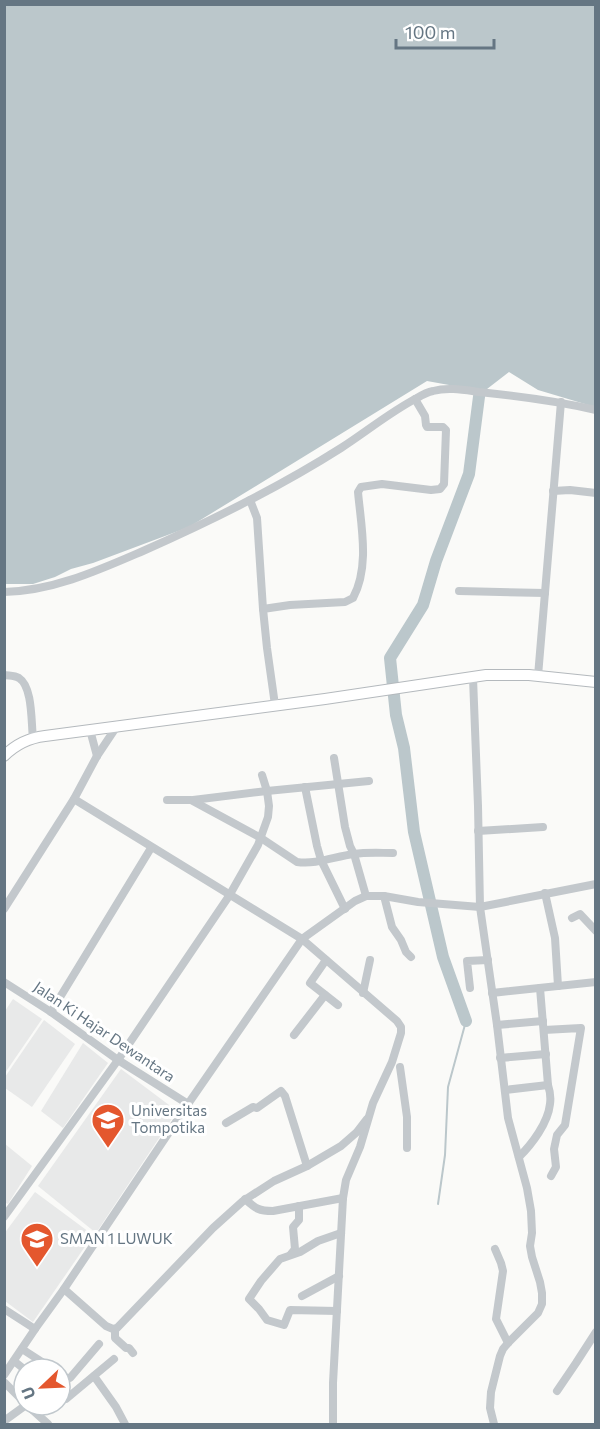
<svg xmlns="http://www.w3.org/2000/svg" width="600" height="1429" font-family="Commissioner,sans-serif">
<rect width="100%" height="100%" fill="#fafaf8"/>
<g fill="#e8e9e9">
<polygon points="13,999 42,1019 5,1073 5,1011"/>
<polygon points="44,1020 75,1044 32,1107 5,1088 5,1077"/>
<polygon points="83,1043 108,1063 63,1128 41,1111"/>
<polygon points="121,1069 177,1111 96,1233 38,1186"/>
<polygon points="5,1144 32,1166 8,1204 4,1202"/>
<polygon points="35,1192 93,1235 33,1322 5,1301 4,1234"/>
</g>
<polygon fill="#bbc7cb" points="5,5 595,5 595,407 538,390 509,372 487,389 471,389 427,381 189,527 93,563 71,569 55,577 33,584 5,584"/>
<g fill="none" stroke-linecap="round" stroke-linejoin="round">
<polyline stroke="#bbc7cb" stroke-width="2" points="438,1204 445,1155 448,1087 466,1021"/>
<polyline stroke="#bbc7cb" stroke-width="12" points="466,1021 443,957 414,832 404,748 396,715 390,658 423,605 436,561 469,474 480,389"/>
<g stroke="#b4b9bd" stroke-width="12">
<path id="highway" d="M4,756C16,744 28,738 45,736L325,699L486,675H529L596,682"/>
</g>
<g stroke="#c3c8cc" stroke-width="8">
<polyline points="553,491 570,490 596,493"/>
<polyline points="250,500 257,518 263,609"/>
<polyline points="459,591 545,593"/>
<path d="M4,592C53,591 99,570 143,551C211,521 278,488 341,448C366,432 390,412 417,398C422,395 428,392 433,391C448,387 464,390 479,392C518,396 557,401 596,410"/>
<path d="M4,675C9,676 14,675 19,678C33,687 31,723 33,738"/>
<polyline points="538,676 561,402"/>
<polyline points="473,678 478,806 480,907 497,1025 508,1118 527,1188 531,1211 532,1233 530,1246 532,1257 540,1282 542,1293 542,1304 538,1313 508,1343 503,1349 500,1356 491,1392 490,1408 494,1424"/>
<path d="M275,705L267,648L263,609L290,605L345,602L353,598C370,566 361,526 358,492L361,487L382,484L431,490L440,489L444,484L446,430L443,427H427L426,425L425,416L415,399"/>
<polyline points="90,730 97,756"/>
<polyline points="334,758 345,827 350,846 354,854 366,896"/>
<polyline points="305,787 317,846 321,860 345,909"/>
<polyline points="74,799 302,939 397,1021 401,1027 401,1033 392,1062 373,1103 360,1147 346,1180 343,1198 333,1383 333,1424"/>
<path d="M167,800H191L261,838L297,862C316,865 336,856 354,854C367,852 380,853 393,853"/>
<polyline points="193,800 267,791 369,781"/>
<polyline points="478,831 543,827"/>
<polyline points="545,893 555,938 558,986"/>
<polyline points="384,896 392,927 401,940 406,952 411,957"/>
<polyline points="4,909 74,799 97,756 117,726"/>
<polyline points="572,918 580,914 596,931"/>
<polyline points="326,960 310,983 338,1005"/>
<polyline points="4,982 51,1012 118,1060 188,1104"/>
<polyline points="470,988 467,961 488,960"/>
<polyline points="540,988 548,1085"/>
<polyline points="363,993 370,960"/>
<polyline points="492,993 596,982"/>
<polyline points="51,1012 151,848"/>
<polyline points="497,1025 543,1021"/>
<polyline points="544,1030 581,1028 565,1125 557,1135 554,1149 556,1167 551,1176"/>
<polyline points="294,1035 325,995"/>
<polyline points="500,1058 546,1054"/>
<polyline points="400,1067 407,1117 407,1148"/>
<path d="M505,1090L548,1085C550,1091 551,1097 550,1104C548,1123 532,1144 519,1157"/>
<polyline points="226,1123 253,1107 257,1108 281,1091 285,1096 307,1166"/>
<path d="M245,1199C256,1209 259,1211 273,1211L343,1198"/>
<polyline points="4,1217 118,1060 229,896 258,845 268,817 269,806 267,791 262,775"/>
<polyline points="495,1249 501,1263 503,1271 496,1319 508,1343"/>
<polyline points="291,1254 295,1249 293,1227 299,1220 299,1206"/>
<polyline points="64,1289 106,1326 113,1329 117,1328 213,1228 243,1201 274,1181 307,1166 341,1146 357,1132 367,1119"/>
<polyline points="302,1296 339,1276"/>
<polyline points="4,1309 35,1329 64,1289 188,1104 302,939 355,901 366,896 384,896 418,902 480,907 596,884"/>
<polyline points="337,1311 290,1310 284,1325 267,1320 259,1309 249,1299 261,1281 280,1259 300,1252 318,1241 341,1233"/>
<polyline points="115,1329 115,1338 126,1348 129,1348 133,1353"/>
<polyline points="22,1349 53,1369"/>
<polyline points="14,1361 24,1369"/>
<polyline points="60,1374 67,1378 70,1378 99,1344"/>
<polyline points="4,1375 35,1329"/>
<polyline points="94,1376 116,1407 125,1424"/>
<polyline points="4,1382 24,1402"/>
<polyline points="557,1391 576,1363 596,1332"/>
<polyline points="60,1397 63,1399 66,1399 114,1359"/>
<polyline points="27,1405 48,1424"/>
<polyline points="4,1421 26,1405"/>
</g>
<use href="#highway" stroke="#fff" stroke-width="10"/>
</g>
<defs>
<g id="school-pin" transform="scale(1.725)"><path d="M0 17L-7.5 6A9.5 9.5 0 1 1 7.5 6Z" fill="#e4572e" stroke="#fff"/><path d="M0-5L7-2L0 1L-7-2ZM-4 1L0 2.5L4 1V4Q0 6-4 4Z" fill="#fff"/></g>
</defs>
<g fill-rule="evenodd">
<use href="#school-pin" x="108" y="1120"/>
<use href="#school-pin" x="37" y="1239"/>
</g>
<g text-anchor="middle" stroke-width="6" stroke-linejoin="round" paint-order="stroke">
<g font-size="15" fill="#657683" stroke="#fff">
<text transform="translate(104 1032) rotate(34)" y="5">Jalan Ki Hajar Dewantara</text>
</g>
<g font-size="15" fill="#657683" stroke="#fff" text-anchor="start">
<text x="131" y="1116">Universitas<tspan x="131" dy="17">Tompotika</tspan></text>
<text x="60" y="1244">SMAN 1 LUWUK</text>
</g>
</g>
<rect width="600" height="1429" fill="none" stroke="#657683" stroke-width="12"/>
<g transform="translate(42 1387) rotate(247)"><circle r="28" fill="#ffffff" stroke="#c1c8cd" stroke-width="1.5"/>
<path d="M0-4.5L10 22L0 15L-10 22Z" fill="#e4572e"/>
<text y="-9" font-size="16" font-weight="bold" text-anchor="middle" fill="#657683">U</text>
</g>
<path d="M396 39v9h98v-9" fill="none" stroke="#657683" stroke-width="3"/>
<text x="405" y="39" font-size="18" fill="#657683" stroke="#ffffff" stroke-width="4.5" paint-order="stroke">100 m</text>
</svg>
